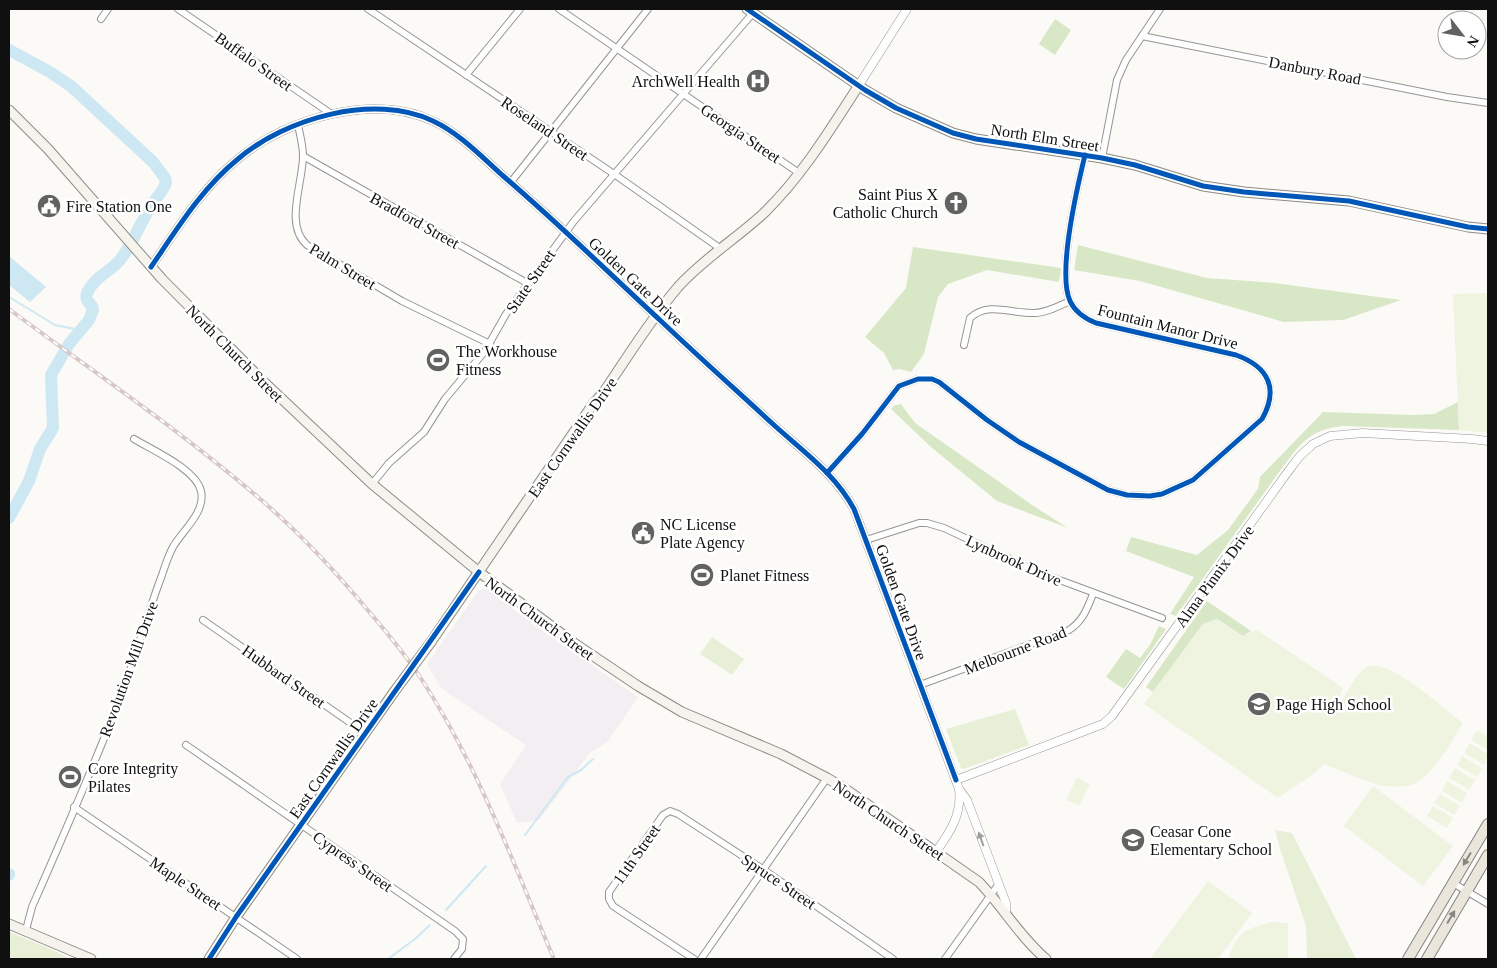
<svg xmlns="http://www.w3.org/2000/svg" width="1497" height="968" font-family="'Times New Roman',serif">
<rect width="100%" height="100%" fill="#fbfaf6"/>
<polygon fill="#f3eef1" points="481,589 487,589 534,625 638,697 608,741 590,753 539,820 517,823 500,784 526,745 441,688 427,664 477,593"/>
<g fill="#e7f0d7">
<polygon points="712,637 744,659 732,675 700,654"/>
<polygon points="1015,709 1029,745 964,769 961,768 946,729"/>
<polygon points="1275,830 1292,833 1356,959 1307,959 1306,926 1280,849"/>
<polygon points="9,932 44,946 71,959 9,959"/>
</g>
<g fill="#d8e7c6">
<polygon points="1055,19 1071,30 1055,55 1039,44"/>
<polygon points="1078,245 1207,278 1274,283 1401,300 1343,320 1284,322 1140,281 1074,270"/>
<polygon points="913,247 1061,268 1059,282 987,270 948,284 938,297 924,354 911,372 900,369 893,370 884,353 865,337 906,288"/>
<path d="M1458,402L1459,430L1344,426C1310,429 1301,443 1282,468L1176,616L1170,614L1194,577L1126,551L1131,537L1197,555L1228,530L1258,489L1260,477L1323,412L1414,415L1434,414Z"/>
<polygon points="901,404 915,423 1035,507 1068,528 997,501 931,447 891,409 895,405"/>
<polygon points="1207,601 1251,631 1243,636 1217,619 1203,624 1153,692 1146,687"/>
<polygon points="1159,626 1166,629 1124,689 1106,677 1126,649 1140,658 1150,645"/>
</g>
<g fill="#eff4e1">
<polygon points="1488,293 1488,433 1459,430 1453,294"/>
<path d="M1217,619L1242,636L1257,630L1343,688L1336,709C1346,696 1352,678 1365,668C1384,653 1447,711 1463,723C1451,742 1433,776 1412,785C1405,787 1393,787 1385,786C1369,784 1340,770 1324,764L1312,775L1278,798L1144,704L1203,624Z"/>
<polygon points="1477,730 1488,737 1488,750 1471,740"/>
<polygon points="1470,743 1488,754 1484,765 1464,753"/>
<polygon points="1462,756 1482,768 1477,777 1457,765"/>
<polygon points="1455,768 1475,780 1469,790 1449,778"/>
<polygon points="1077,777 1090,784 1079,806 1066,800"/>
<polygon points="1447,781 1467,793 1462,803 1442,791"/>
<polygon points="1373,786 1453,846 1423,886 1344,826"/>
<polygon points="1440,794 1460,806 1454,815 1434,803"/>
<polygon points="1433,806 1453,818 1447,828 1427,816"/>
<polygon points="1208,881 1252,913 1218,959 1150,959"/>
<path d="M1272,922L1288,923V959H1228C1240,929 1242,931 1272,922Z"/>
</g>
<polygon fill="#cee8f3" points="9,256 46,287 30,302 9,285"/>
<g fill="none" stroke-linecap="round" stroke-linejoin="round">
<g stroke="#cee8f3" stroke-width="2">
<polyline points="9,297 55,325 80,330"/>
<polyline points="525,835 568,777 581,770 593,759"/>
<polyline points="446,910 486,866"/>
<polyline points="388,959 415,939 430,925"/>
</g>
<g stroke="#cee8f3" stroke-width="12">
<path d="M9,50L50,72L72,87L153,162L165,178L166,183C163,191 156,198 151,206C140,223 133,244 120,260C110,272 94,277 87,293C85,299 88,302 92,306L93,310L89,320L69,344L51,375L53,428L40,449L29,481L9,518"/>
<polyline points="9,874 9,875"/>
</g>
<g stroke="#969594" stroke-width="8">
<g id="minor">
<polyline points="178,9 330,113"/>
<polyline points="368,9 614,174 721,249"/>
<polyline points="559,9 799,173"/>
<polyline points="101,19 108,9"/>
<polyline points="1142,36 1447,97 1488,103"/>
<polyline points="466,75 520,9"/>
<path d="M298,125C300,135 303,145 303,156C303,183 284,225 307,245L402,301L490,344"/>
<polyline points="303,156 527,283"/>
<polyline points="1102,158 1117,80 1126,60 1160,9"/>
<polyline points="511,182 648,9"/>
<path d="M964,345L970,318C989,301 1011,314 1034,313C1046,313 1059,306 1070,301"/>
<path d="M827,473L862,434L899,386L918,379H932L939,382L987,420L1019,442L1108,490L1127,495L1150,496L1162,494L1193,480L1262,419C1279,389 1269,367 1236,355L1096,323C1086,319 1075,312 1070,301C1057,272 1077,188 1085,155"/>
<polyline points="372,484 389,463 424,432 445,399 485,351 506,314 574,221 753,13"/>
<polyline points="866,540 919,523 927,523 944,528 1038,572 1162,618"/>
<polyline points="203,620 365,733"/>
<path d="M920,685L1069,630C1083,621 1087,609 1093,594"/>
<polyline points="186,745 455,931 463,939 462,949 454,959"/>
<polyline points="74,807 297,959"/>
<polyline points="1453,883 1488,904"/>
<path d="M26,930L32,907C62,839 92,770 119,701C135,660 146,617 162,575C165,566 168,556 173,547C182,531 206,512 201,491C196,469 152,450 134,439"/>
<polyline points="694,959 613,906 609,899 609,892 663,815 670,811 678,814 764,870 893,959"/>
<polyline points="701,959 827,778"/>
<polyline points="945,959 998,885"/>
</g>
</g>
<g stroke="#969594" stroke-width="9">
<g id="tertiary">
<polyline points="859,85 907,9"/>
<path d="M151,267C177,229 202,188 238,159C286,118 374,93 433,121C459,133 481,156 502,175C557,222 609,273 662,322C699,357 737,391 775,426C804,452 835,474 854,509L959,789C962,815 950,832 936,852"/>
<polyline points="956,780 1103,724 1112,716 1287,473 1299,457 1313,444 1330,436 1363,433 1472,439 1488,441"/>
<polyline points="959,789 967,800 1006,903 1006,913"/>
</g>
</g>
<g stroke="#8c8c8a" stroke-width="11">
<g id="secondary">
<polyline points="747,9 865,90 896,108 953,133 976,139 1102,158 1135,165 1203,186 1244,192 1349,201 1468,227 1488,229"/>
<path d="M9,110L48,149L162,279L265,383L372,484L479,572L574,643L638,686L682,712L781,754L827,778L844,788L979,882C1003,907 1020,937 1046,959"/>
<path d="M431,642L593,404L603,393C627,358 650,320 678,287C703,259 736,239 764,213C802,176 830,130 859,85"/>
<polyline points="9,924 91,959"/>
<polyline points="209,959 236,917 394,692"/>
</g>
</g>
<g stroke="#838381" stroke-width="12">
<g id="primary">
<polyline points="1408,959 1488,824"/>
<polyline points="1427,959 1488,855"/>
</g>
</g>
<use href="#minor" stroke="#fefefe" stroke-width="6"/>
<use href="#tertiary" stroke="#fefefe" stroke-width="8"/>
<use href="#secondary" stroke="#f5f3ec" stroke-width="9"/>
<use href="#primary" stroke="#ebe6dc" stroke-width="10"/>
<g stroke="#d7c7c8" stroke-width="4">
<path id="rail" d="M9,309C92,371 180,430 259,498C300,533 337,573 371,614C389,635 407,657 422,680C478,766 514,865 554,959"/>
</g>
<use href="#rail" stroke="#fff" stroke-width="2" stroke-dasharray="5.5" stroke-linecap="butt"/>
<g stroke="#8c8c8a" stroke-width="11" stroke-linecap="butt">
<polyline id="secondary-bridge" points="394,692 431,642"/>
</g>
<use href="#secondary-bridge" stroke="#f5f3ec" stroke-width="9"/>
<g stroke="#fff" stroke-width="8">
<g id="cycleway">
<polyline points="747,9 865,90 896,108 953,133 976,139 1102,158 1135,165 1203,186 1244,192 1349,201 1468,227 1488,229"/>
<path d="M151,267C177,229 202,188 238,159C286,118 374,93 433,121C459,133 481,156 502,175C557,222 609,273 662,322C699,357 737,391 775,426C804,452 835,474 854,509L956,780"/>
<path d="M827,473L862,434L899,386L918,379H932L939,382L987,420L1019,442L1108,490L1127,495L1150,496L1162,494L1193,480L1262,419C1279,389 1269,367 1236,355L1096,323C1086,319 1075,312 1070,301C1057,272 1077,188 1085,155"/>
<polyline points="209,959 236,917 479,572"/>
</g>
</g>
<use href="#cycleway" stroke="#0057b8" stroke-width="5"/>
</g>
<defs><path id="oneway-solid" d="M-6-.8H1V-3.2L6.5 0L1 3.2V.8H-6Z" transform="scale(1.25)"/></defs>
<use fill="#9f9f9f" href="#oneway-solid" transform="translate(981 839) rotate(-110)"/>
<g fill="#888680">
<use href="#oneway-solid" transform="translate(1467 859) rotate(121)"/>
<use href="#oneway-solid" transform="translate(1451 917) rotate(-59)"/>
</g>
<defs>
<g id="hospital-disc" transform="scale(1.25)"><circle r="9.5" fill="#626260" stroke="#fff"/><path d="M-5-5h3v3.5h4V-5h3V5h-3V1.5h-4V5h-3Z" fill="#fff"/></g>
<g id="church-disc" transform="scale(1.25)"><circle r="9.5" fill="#626260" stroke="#fff"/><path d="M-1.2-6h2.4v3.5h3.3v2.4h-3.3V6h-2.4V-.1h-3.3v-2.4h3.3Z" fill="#fff"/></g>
<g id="civic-disc" transform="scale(1.25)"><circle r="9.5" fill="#626260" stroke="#fff"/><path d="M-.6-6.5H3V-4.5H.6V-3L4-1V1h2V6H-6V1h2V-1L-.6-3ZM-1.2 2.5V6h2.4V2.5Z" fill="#fff"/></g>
<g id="stadium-disc" transform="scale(1.25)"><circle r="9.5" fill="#626260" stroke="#fff"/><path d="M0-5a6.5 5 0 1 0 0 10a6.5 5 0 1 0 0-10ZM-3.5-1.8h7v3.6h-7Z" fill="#fff"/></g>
<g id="school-disc" transform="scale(1.25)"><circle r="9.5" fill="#626260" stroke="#fff"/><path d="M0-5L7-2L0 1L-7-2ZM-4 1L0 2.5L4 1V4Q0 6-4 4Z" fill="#fff"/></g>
</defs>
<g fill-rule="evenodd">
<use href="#hospital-disc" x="758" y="81"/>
<use href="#church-disc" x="956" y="203"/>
<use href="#civic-disc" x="49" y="206"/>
<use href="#stadium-disc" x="438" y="360"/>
<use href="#civic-disc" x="643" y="533"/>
<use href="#stadium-disc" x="702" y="575"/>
<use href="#school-disc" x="1259" y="704"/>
<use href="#stadium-disc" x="70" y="777"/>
<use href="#school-disc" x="1133" y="840"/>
</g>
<g text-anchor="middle" stroke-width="5" stroke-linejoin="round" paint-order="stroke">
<g font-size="16" fill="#101010" stroke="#fff">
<text transform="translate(254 61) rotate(35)" y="6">Buffalo Street</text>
<text transform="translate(1315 70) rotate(11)" y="6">Danbury Road</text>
<text transform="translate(545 128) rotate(34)" y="6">Roseland Street</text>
<text transform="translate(741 133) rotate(34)" y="6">Georgia Street</text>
<text transform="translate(1045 137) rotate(9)" y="6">North Elm Street</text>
<text transform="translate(415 220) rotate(29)" y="6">Bradford Street</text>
<text transform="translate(343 266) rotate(31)" y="6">Palm Street</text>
<text transform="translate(530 281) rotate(-55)" y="6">State Street</text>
<text transform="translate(636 281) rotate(43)" y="6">Golden Gate Drive</text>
<text transform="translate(1168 326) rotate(14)" y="6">Fountain Manor Drive</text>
<text transform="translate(235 353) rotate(45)" y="6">North Church Street</text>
<text transform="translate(572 437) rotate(-55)" y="6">East Cornwallis Drive</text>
<text transform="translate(1014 560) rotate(24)" y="6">Lynbrook Drive</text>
<text transform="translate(1214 576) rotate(-54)" y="6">Alma Pinnix Drive</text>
<text transform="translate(902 602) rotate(70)" y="6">Golden Gate Drive</text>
<text transform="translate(540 618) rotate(36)" y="6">North Church Street</text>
<text transform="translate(1015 650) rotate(-21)" y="6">Melbourne Road</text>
<text transform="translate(128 669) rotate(-70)" y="6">Revolution Mill Drive</text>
<text transform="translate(284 676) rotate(35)" y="6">Hubbard Street</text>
<text transform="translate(333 758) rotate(-55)" y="6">East Cornwallis Drive</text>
<text transform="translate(889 820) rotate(34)" y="6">North Church Street</text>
<text transform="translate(636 854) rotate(-55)" y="6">11th Street</text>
<text transform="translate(353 861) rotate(35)" y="6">Cypress Street</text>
<text transform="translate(779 881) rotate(34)" y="6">Spruce Street</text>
<text transform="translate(186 883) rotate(34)" y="6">Maple Street</text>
</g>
<g font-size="16" fill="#101010" stroke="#fff" text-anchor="start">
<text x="740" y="87" text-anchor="end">ArchWell Health</text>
<text x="938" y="200" text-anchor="end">Saint Pius X<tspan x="938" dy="18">Catholic Church</tspan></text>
<text x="66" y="212">Fire Station One</text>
<text x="456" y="357">The Workhouse<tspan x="456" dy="18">Fitness</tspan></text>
<text x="660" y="530">NC License<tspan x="660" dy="18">Plate Agency</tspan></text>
<text x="720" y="581">Planet Fitness</text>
<text x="1276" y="710">Page High School</text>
<text x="88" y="774">Core Integrity<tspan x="88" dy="18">Pilates</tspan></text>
<text x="1150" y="837">Ceasar Cone<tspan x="1150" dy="18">Elementary School</tspan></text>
</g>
</g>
<rect width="1497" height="968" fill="none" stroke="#101010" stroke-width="20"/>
<g transform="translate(1462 35) rotate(121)"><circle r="24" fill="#ffffff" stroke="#9f9f9f"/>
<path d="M0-4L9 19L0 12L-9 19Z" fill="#626260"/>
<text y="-8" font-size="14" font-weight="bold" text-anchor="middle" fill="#101010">N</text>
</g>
</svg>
